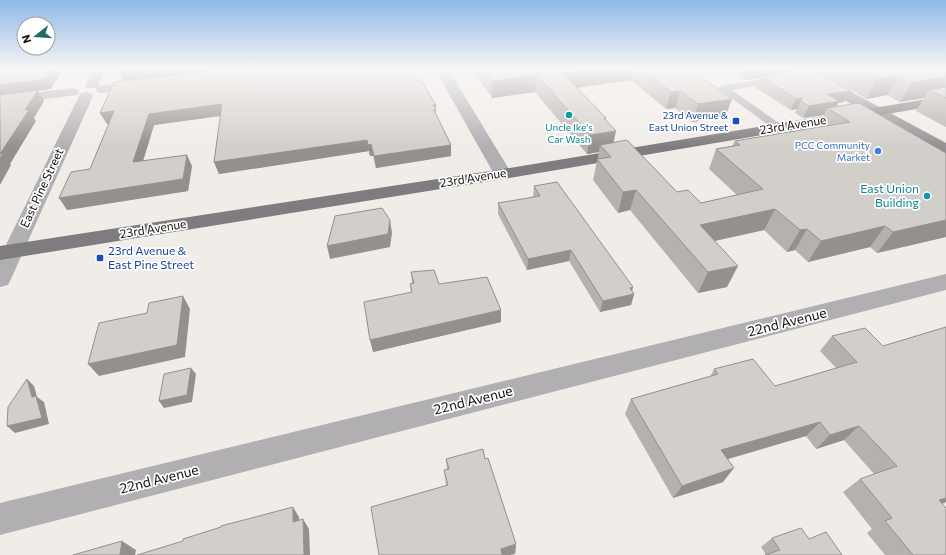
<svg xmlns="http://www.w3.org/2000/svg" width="946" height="555" font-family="Commissioner,sans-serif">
<rect width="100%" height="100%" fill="#f0ece8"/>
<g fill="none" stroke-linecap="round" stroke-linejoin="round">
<polygon fill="#b1afb1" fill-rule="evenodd" points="780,77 785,80 783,82 732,90 783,126 785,128 783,130 775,130 718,88 723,85"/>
<g fill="#b1afb1" fill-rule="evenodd">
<polygon points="93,69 106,69 98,86 140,81 145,82 147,85 145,88 140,89 102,93 97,92 96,88 87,88 85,85"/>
<polygon points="435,69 448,69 512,174 509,178 503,179 497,178 494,174"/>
<polygon points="72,88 77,89 79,92 77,95 0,105 0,97"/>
<polygon points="86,92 91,93 93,96 11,279 8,285 0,287 0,257 79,96 81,93"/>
<polygon points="946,274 946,290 0,535 0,503"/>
</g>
<polygon fill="#949194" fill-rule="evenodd" points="793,69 809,69 946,143 946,155 940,154 794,72"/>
<polygon fill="#7f7c7f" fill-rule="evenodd" points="946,96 946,104 503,179 0,260 0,246 503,169"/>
</g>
<g fill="#b5b1ae">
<polygon points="119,69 222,69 182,74 416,80 436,115 451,145 451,156 376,168 373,156 370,156 369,151 219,174 214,162 221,116 154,125 143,161 192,166 188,191 67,210 90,169 109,124 107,124 100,113 124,81 119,71"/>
<polygon points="472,69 690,69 732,99 725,117 692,122 675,108 666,109 631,80 577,88 606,118 606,120 614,142 677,192 701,203 737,195 709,169 716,149 732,146 735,141 817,127 824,115 803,118 795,113 797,109 791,110 756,88 760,78 745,80 728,69 795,69 794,71 844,102 838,103 837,107 859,103 946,237 877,253 870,247 808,262 795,250 787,252 764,230 715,241 727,287 698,293 630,210 618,213 593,180 599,152 587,154 535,92 492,98"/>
<polygon points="812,69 946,69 946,127 916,111 924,98 900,102 887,95 867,99"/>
<polygon points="534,186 632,291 634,294 631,305 600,312 569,261 527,270 498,214 498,203 533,197"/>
<polygon points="411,272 439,284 501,322 373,352 411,292 410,284 412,284"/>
<polygon points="946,327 946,502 942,504 946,555 885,555 867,533 872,529 843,492 860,479 874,474 844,440 816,449 806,436 727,459 723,482 673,498 625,414 631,399 710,377 714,369 775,386 836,368 820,351 832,336 883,346"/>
<polygon points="446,459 485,459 516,544 515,554 446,485 444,470 447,470"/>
<polygon points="772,538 809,539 766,555 761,547"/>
</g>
<g fill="#93908d">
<polygon points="51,69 63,69 51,89 38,91 44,101 34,118 36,121 10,164 11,165 0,185 0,85"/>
<polygon points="132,69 222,69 124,81 119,71"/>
<polygon points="590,69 634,69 631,80 560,90 563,73"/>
<polygon points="749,69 795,69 793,73 761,76 760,78 745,80"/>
<polygon points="537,75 535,92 492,98 492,81"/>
<polygon points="899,75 887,95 867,99 878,78"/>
<polygon points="946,77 946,95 929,90 924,98 900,102 912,82"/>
<polygon points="680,91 675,108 666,109 671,92"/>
<polygon points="851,91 844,102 838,103 834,112 827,108 824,115 803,118 809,106 827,94"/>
<polygon points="803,98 797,109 791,110 796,99"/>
<polygon points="732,99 725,117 692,122 698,104"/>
<polygon points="222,104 226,115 154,125 139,174 133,162 149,114"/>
<polygon points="433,105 436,105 436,116 434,121"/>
<polygon points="114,111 120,123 107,124 100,113"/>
<polygon points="604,118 606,118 603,133 616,131 612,150 600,145 599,152 587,154 590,135"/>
<polygon points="367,140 369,151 219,174 214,162"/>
<polygon points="371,144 373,156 370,156 368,145"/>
<polygon points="451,145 451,156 376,168 374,156"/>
<polygon points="187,155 192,166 188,191 67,210 59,198"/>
<polygon points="636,190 630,210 618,213 623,192"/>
<polygon points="775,209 764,230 691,246 700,225"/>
<polygon points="390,220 392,233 390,247 330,259 327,246"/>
<polygon points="946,220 946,237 877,253 893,232"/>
<polygon points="885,226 870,247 808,262 821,241"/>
<polygon points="807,229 795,250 787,252 800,230"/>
<polygon points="571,250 569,261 527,270 528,259"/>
<polygon points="738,266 727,287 698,293 708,272"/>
<polygon points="633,287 631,295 634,294 631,305 600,312 603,301 630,288"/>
<polygon points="183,296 190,309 185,357 99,376 88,364"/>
<polygon points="501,310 501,322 373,352 370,340"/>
<polygon points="191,368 196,374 192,402 164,408 159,401"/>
<polygon points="27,379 34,386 37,397 44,402 49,424 15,433 7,426 32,397"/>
<polygon points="820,422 806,436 711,464 721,450"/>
<polygon points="859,426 844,440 816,449 830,435"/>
<polygon points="734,468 723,482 673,498 682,486"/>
<polygon points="946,498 946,502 919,513 939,500"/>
<polygon points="293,507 299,517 300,532 293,522"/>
<polygon points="303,519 309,529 310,555 304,555"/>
<polygon points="122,541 136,550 135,555 120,555"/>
<polygon points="516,544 515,554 510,555 500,555 501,549"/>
</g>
<g fill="#d2ceca" stroke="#93908d">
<polygon points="0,69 51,69 45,79 0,85"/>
<polygon points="119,69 132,69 119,71"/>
<polygon points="226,69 411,69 416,80 421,80 436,105 433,105 436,109 434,110 451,145 374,156 371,144 368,145 367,140 214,162 222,104 149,114 133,162 187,155 183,179 59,198 71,172 90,169 114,111 100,113 114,82"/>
<polygon points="484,69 590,69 563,73 606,118 604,118 616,131 590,135 537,75 492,81"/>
<polygon points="642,69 690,69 732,99 698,104 680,91 671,92"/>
<polygon points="806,69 811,69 851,91 827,94 839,101 809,106 800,101 803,98 796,99 761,76"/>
<polygon points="860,69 946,69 946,77 912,82 899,75 878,78"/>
<polygon points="946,87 946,98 929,90"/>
<polygon points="38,90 25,110 29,110 0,154 3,154 0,159 0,95"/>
<polygon points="859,103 946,153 946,220 893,232 885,226 821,241 807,229 800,230 775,209 700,225 738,266 708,272 636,190 623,192 597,159 611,157 600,145 627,140 677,192 688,190 701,203 763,189 716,149 740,145 735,141 850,122 827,108"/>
<polygon points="557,182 633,287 630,288 634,294 603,301 571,250 528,259 498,203 540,196 534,186"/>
<polygon points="382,208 390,220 388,234 327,246 335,216"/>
<polygon points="434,270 439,284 487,277 501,310 370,340 364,302 412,292 410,284 414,283 411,272"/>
<polygon points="183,296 177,345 88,364 99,323 147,313 149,303"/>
<polygon points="946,327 946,498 939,500 946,508 946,555 913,555 885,521 892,518 860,479 897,466 859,426 830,435 820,422 721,450 734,468 682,486 631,399 718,374 714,369 753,359 775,386 857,362 832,336 865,328 883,346"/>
<polygon points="191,368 187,395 159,401 164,374"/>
<polygon points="27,379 32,397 36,396 42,418 7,426 8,407"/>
<polygon points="483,449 485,459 488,458 516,544 501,549 502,555 379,555 371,507 448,485 444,470 449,469 446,459"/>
<polygon points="293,507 293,522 303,519 304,555 137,555 183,541 183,539 221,527 221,526"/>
<polygon points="801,528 809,539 826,532 842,555 765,555 780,550 772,538"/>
<polygon points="122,541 120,555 73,555"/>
</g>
<linearGradient id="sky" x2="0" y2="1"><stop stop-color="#8eb8e9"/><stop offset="0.47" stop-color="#f8f6f5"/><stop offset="1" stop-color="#f8f6f5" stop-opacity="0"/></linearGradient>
<rect width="946" height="147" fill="url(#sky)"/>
<g fill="#0f9aa8" stroke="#fff" stroke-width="1.5">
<circle cx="569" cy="115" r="4"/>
<circle cx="927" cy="196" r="4"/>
</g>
<g fill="#1a4fb4" stroke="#fff" stroke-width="1.5">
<rect x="732" y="117" width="8" height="8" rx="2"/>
<rect x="96" y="254" width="8" height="8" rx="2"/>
</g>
<circle fill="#3f7fe0" stroke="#fff" stroke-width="1.5" cx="878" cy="151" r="4"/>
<g text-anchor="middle" stroke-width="3.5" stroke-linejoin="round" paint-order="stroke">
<g font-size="10" fill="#164399" stroke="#fff" text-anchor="end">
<text x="728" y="119">23rd Avenue &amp;<tspan x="728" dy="12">East Union Street</tspan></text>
</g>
<g font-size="10" fill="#0d838f" stroke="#fff">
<text x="569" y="131">Uncle Ike's<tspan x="569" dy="12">Car Wash</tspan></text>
</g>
<g font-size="10" fill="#366cbe" stroke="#fff" text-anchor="end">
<text x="870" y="149">PCC Community<tspan x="870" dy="12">Market</tspan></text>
</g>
<g font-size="12" fill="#12110f" stroke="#fff">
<text transform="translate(793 125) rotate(-9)" y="4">23rd Avenue</text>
<text transform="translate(473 178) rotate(-9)" y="4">23rd Avenue</text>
<text transform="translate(42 188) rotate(-65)" y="4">East Pine Street</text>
<text transform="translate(153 229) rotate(-9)" y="4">23rd Avenue</text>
</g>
<g font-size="12" fill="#0d838f" stroke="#fff" text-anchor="end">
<text x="919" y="193">East Union<tspan x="919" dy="14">Building</tspan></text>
</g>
<g font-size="12" fill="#164399" stroke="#fff" text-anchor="start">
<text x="108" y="255">23rd Avenue &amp;<tspan x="108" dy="14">East Pine Street</tspan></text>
</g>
<g font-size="14" fill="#12110f" stroke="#fff">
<text transform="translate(787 322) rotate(-14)" y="5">22nd Avenue</text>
<text transform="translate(473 400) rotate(-14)" y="5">22nd Avenue</text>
<text transform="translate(159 479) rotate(-14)" y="5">22nd Avenue</text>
</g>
</g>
<g transform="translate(36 36) rotate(253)"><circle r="19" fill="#ffffff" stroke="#a0a09f"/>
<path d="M0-3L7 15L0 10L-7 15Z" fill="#246b60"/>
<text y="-6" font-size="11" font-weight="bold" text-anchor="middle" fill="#12110f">N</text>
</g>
</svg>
